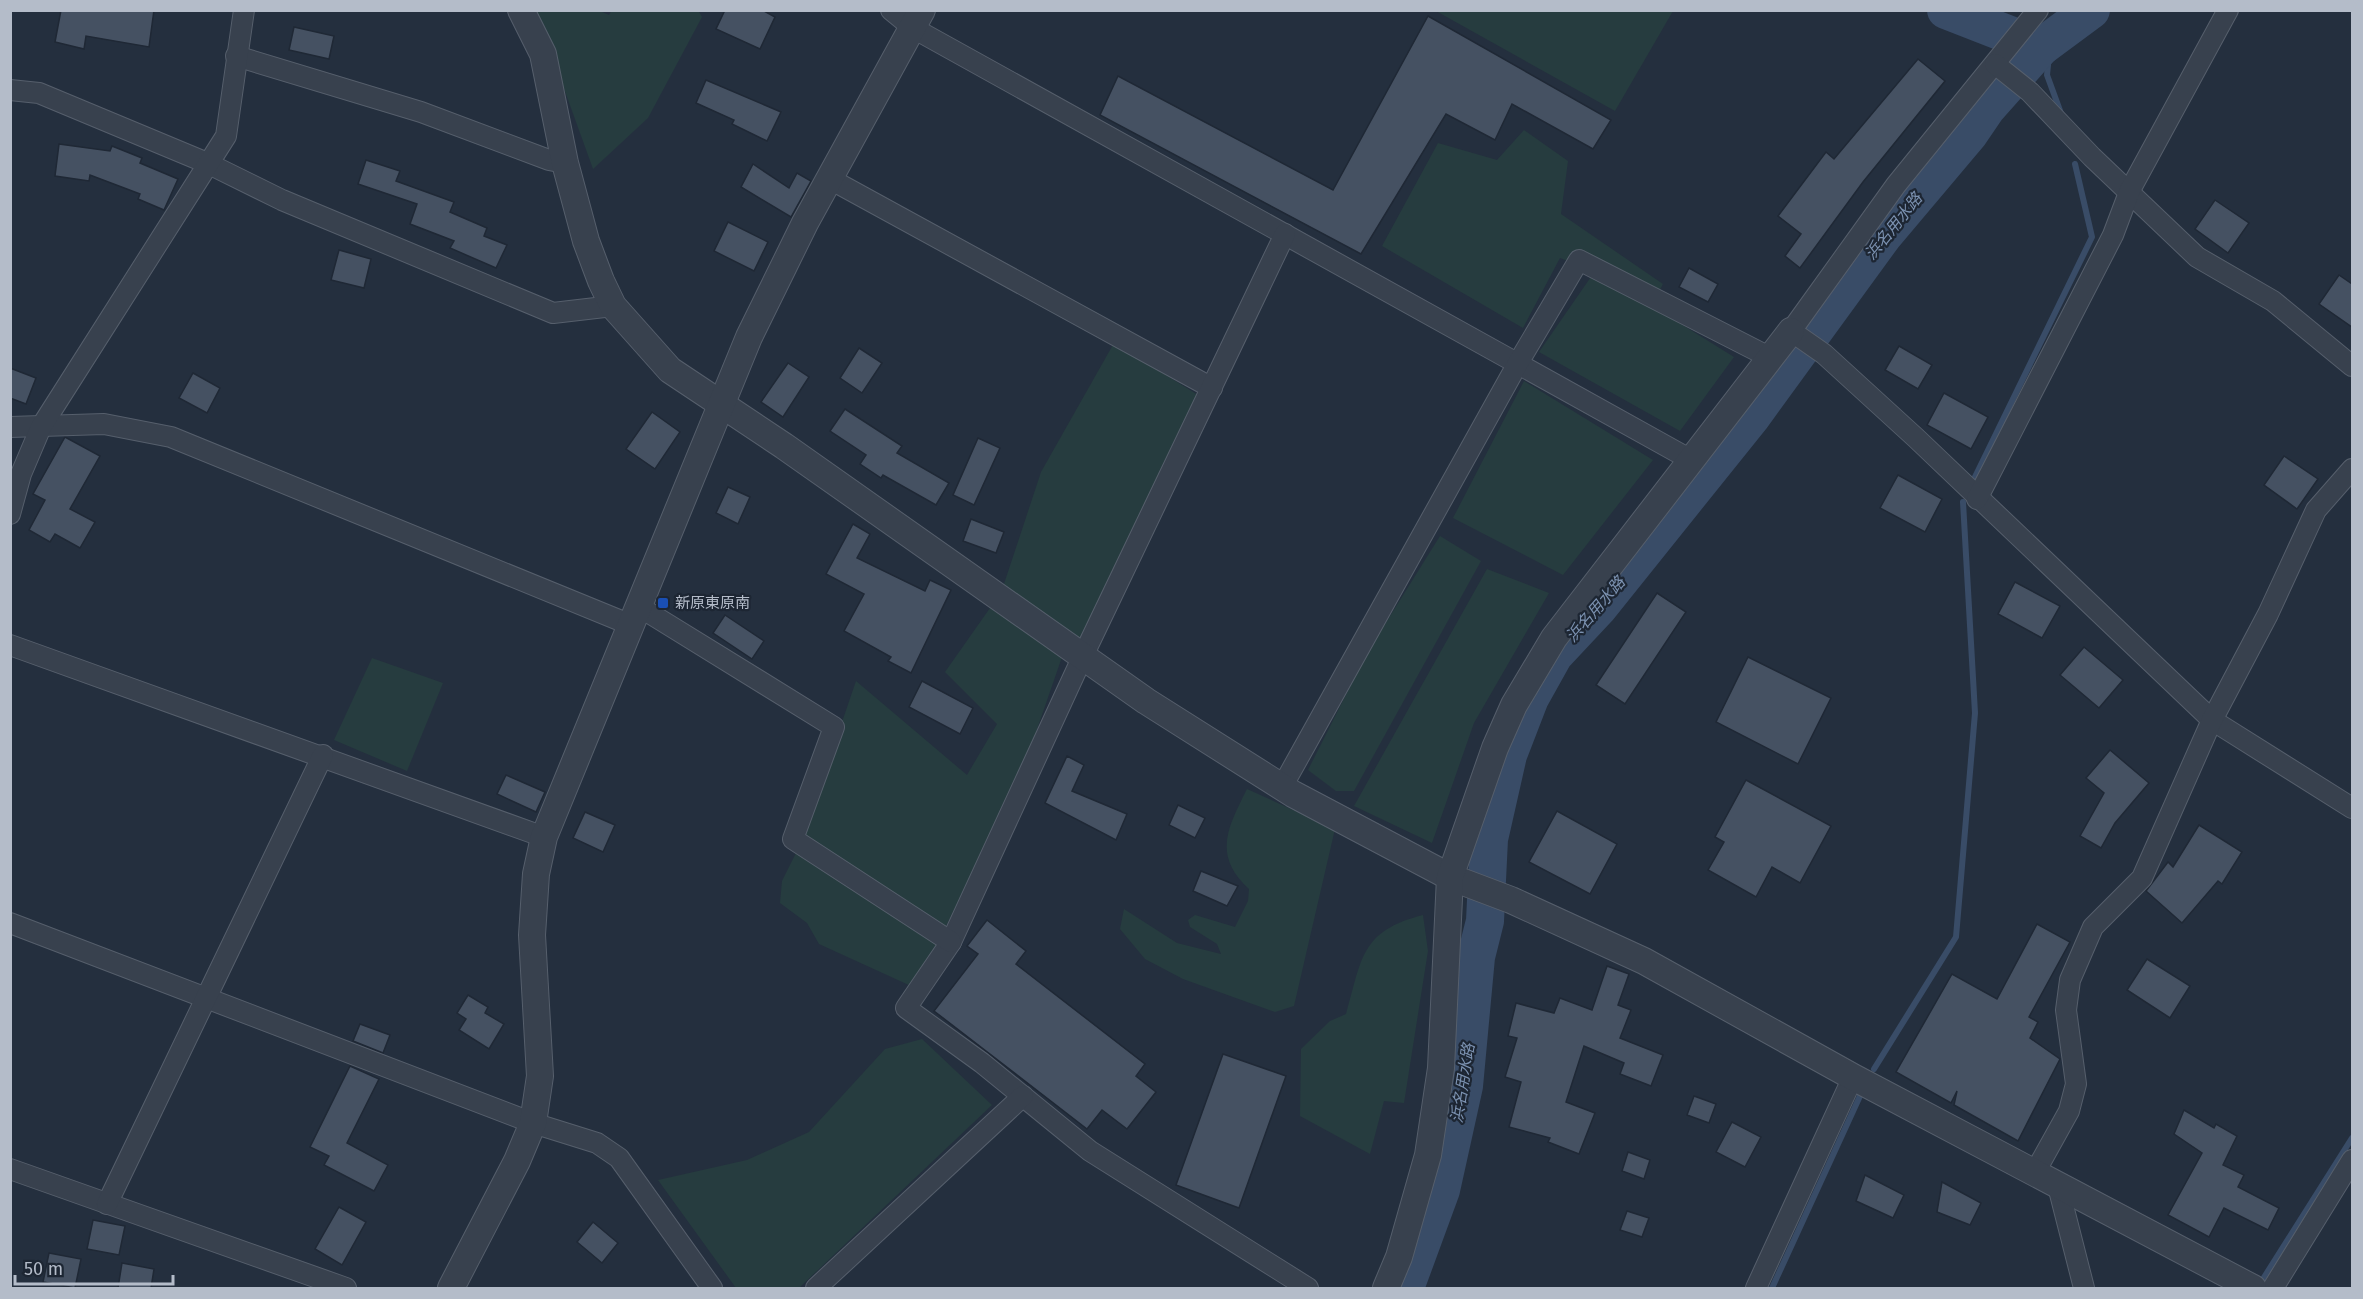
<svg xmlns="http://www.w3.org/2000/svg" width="2363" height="1299" font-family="'Fira Sans','Noto Sans JP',sans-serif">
<rect width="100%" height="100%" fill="#242f3e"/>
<g fill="#263c3f">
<polygon points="612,10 698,10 702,17 648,118 593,169 536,11 600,11 609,15"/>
<polygon points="1436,11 1673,11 1615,111"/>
<polygon points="1524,130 1568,161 1561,214 1663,284 1657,295 1602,275 1734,357 1680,431 1539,352 1595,271 1560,258 1523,328 1382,246 1438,143 1497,160"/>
<polygon points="1114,343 1198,395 1081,640 1003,587 1041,472"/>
<polygon points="1524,381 1653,460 1563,575 1453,518"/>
<polygon points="1440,536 1481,561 1354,791 1336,791 1308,770 1367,653"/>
<polygon points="1487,569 1549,593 1474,723 1432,843 1354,806"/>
<polygon points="990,608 1062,657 1015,793 933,951 911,986 819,944 807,923 780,903 782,881 800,845 856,681 967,775 997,724 945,672"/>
<polygon points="372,658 443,683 407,771 334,740"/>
<path d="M1247,789L1335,829L1294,1006L1275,1012L1183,979L1145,959L1120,929L1124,909L1177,943L1221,954L1217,944L1190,927L1188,920L1195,915L1235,927L1248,901L1249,889C1212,855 1228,827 1247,789Z"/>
<path d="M1423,915L1428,951L1404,1103L1384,1101L1370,1154L1300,1116L1301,1049L1330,1021L1346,1014C1362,959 1360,931 1423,915Z"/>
<polygon points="922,1039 992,1105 799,1288 736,1288 658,1180 747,1160 809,1132 885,1049"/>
</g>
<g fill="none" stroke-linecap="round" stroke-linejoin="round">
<g stroke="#394c67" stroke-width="6">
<polyline points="2041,47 2049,55 2047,75 2062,116"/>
<polyline points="1973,481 2092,237 2075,164"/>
<polyline points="1874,1069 1956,937 1975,713 1963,502"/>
<polyline points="2263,1279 2352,1138"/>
<polyline points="1772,1288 1860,1096"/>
</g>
<g stroke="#394c67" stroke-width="38">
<polyline points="1946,10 2041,47"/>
<polyline points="1405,1288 1441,1190 1464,1086 1476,957 1485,921 1489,839 1508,755 1530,698 1554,655 1598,608 1752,416 1883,236 1969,134 1986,109 2041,47 2091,10"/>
</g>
</g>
<g fill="#455162" stroke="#1f2835" stroke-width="1.5">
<polygon points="61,10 154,10 149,47 86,36 84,49 55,42"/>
<polygon points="725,10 762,10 775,17 760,49 716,29"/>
<polygon points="1428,16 1611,120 1593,149 1512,104 1495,140 1446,114 1361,254 1100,115 1118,76 1333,190"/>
<polygon points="294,27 334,36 329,59 289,50"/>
<polygon points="1918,59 1945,81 1863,182 1800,268 1785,256 1801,234 1778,216 1826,152 1834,159"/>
<polygon points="706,80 781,112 767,141 732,124 734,120 696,103"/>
<polygon points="59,144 110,151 112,146 142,158 140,163 178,179 164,210 138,199 140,194 90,175 89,181 55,176"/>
<polygon points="366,160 400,171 396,181 454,202 450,212 487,228 484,236 507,245 496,268 450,248 454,241 410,224 417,204 358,184"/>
<polygon points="753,164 789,188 797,173 811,181 791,217 741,187"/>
<polygon points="2215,200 2249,223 2228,253 2195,229"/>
<polygon points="728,222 768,242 754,271 714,251"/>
<polygon points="339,250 371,259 364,288 331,280"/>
<polygon points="1689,268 1718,284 1708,302 1679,287"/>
<polygon points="2339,275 2352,284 2352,327 2319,304"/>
<polygon points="1899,346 1932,365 1918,389 1885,370"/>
<polygon points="859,348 882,363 862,393 840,378"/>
<polygon points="788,363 809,377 783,417 761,402"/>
<polygon points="10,368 36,378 26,404 10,398"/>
<polygon points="193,373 220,388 207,413 179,398"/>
<polygon points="1944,393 1988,417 1971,449 1927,425"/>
<polygon points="845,409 902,446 897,453 949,483 936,505 883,475 881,478 860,464 866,455 830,431"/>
<polygon points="652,412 680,432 655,469 626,449"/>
<polygon points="65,437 100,456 70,509 95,522 80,548 55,534 50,542 29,530 45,500 33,494"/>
<polygon points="978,438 1000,448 974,505 953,495"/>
<polygon points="2284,456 2318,479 2297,509 2264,485"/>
<polygon points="1898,475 1942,499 1925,532 1880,508"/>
<polygon points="728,487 750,497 738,524 716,513"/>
<polygon points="971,519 1004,532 996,553 963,541"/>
<polygon points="853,524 870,534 857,558 925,591 930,580 951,590 911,673 888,661 891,657 844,631 864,594 826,574"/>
<polygon points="2015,582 2060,606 2042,638 1998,614"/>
<polygon points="1657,593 1686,612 1625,704 1596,685"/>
<polygon points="725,615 764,641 752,659 713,633"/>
<polygon points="2084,647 2123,680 2099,708 2060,675"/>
<polygon points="1748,657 1831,698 1798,764 1716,722"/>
<polygon points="922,681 973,708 960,734 909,707"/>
<polygon points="2110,750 2149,783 2115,823 2101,848 2080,836 2104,793 2086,778"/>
<polygon points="1067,756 1084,765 1072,791 1127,814 1116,840 1045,803"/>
<polygon points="506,775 545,792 536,812 497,794"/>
<polygon points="1746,780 1831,826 1800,883 1772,867 1756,897 1708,870 1724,842 1715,837"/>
<polygon points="1178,805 1205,818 1195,838 1169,825"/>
<polygon points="1557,811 1617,844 1590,894 1529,862"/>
<polygon points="585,812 615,825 603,852 573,838"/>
<polygon points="2199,825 2242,852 2222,884 2218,881 2182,923 2146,891 2168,862 2173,867"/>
<polygon points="1201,871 1238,886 1227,906 1193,891"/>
<polygon points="987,920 1026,951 1016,964 1145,1064 1136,1076 1156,1092 1127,1129 1102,1110 1087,1129 934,1011 978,954 967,946"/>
<polygon points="2037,924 2070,942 2029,1017 2038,1022 2030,1038 2060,1059 2018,1141 1954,1105 1957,1091 1951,1103 1896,1072 1952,974 1997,999"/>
<polygon points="2147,959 2190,986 2170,1018 2127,990"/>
<polygon points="1607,966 1629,974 1618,1005 1631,1010 1620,1038 1663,1055 1651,1086 1620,1074 1624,1063 1584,1046 1566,1102 1595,1113 1579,1154 1548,1142 1550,1138 1509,1127 1521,1082 1505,1077 1517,1038 1508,1036 1516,1003 1554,1013 1560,998 1592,1010"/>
<polygon points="468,995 488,1007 485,1013 504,1024 489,1049 459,1030 466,1019 457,1013"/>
<polygon points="360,1024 390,1035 383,1053 353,1041"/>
<polygon points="1223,1054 1286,1076 1239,1208 1176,1185"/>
<polygon points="350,1066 379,1079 347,1143 388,1165 374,1191 324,1165 329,1156 310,1147"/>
<polygon points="1694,1096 1716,1104 1709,1123 1687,1115"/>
<polygon points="2184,1110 2214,1128 2216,1124 2237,1136 2223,1165 2244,1175 2238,1187 2279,1208 2268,1230 2224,1208 2209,1237 2168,1215 2202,1153 2174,1134"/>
<polygon points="1732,1122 1761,1137 1745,1167 1716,1152"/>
<polygon points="1628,1152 1650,1160 1644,1179 1622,1171"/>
<polygon points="1865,1175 1904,1195 1893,1218 1856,1201"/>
<polygon points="1942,1182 1981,1203 1970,1225 1937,1212"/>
<polygon points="339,1207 366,1222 342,1265 315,1249"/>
<polygon points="1627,1211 1649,1218 1642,1237 1620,1230"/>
<polygon points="93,1220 125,1226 119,1255 87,1249"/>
<polygon points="593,1222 618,1243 602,1263 577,1242"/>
<polygon points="49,1253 81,1259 75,1288 43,1282"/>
<polygon points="122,1263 154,1269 151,1288 118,1288"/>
</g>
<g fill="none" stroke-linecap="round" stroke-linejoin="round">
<g stroke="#565f6c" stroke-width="22">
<g id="minor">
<polyline points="891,10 913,28 1693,461"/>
<polyline points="2038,10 1896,185 1791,331 1824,354 1916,438 2212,720 2352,808"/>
<polyline points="236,56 421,112 549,160 565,163"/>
<polyline points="1995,64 2030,92 2092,157 2197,257 2273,301 2352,366"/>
<polyline points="10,90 39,93 207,163 282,200 553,313 613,306"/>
<polyline points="830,179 1212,388"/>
<polyline points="1285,234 1082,658 951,942 906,1008 982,1063 1090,1151 1308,1288"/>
<polyline points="10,427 104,424 171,437 631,625"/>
<polyline points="1977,499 2113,235 2130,190 2228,10"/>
<polyline points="10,514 21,474 41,427 226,136 244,10"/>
<polyline points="638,606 834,727 793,839 951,942"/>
<polyline points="10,645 544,837"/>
<polyline points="1282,787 1518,363 1579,260 1771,358"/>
<polyline points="10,923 533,1123 597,1143 619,1158 712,1288"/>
<polyline points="10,1169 346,1288"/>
<polyline points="2034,1174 2069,1111 2076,1084 2066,1010 2070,980 2093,927 2142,878 2212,720 2268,614 2316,510 2352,469"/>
<polyline points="2058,1186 2084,1288"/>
<polyline points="107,1204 323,755"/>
<polyline points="816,1288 1023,1096"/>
<polyline points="1756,1288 1853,1077"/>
<polyline points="2273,1288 2352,1160"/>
</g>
</g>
<g stroke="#565f6c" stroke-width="28">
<g id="tertiary">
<polyline points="521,10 543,54 565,163 586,241 601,281 613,306 670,370 784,446 1146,701 1293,794 1450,877 1511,900 1644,961 1853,1077 2253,1288"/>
<polyline points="451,1288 517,1161 533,1123 540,1076 532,935 536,874 544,837 749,337 805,223 922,10"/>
<polyline points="1386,1288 1399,1257 1428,1155 1441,1068 1450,877 1495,748 1514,705 1554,638 1791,331"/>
</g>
</g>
<use href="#minor" stroke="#38414e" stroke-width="20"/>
<use href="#tertiary" stroke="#38414e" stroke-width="26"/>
</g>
<rect fill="#1a4fb4" stroke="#1d2633" stroke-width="2" x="657" y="597" width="12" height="12" rx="3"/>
<g text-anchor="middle" stroke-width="4.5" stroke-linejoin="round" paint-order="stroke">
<g font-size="15" fill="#b4bcc9" stroke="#1d2633" text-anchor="start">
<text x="675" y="608">新原東原南</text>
</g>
<g font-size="16" font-style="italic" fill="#7c92b1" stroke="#1d2633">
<text transform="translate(1893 226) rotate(-51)" y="6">浜名用水路</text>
<text transform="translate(1595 609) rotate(-49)" y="6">浜名用水路</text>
<text transform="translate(1462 1083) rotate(-81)" y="6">浜名用水路</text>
</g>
</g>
<rect width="2363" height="1299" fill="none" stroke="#b4bcc9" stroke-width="24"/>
<path d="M15 1275v9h158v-9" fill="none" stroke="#b4bcc9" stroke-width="3"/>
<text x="24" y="1275" font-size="18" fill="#b4bcc9" stroke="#1d2633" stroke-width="4.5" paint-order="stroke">50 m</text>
</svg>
